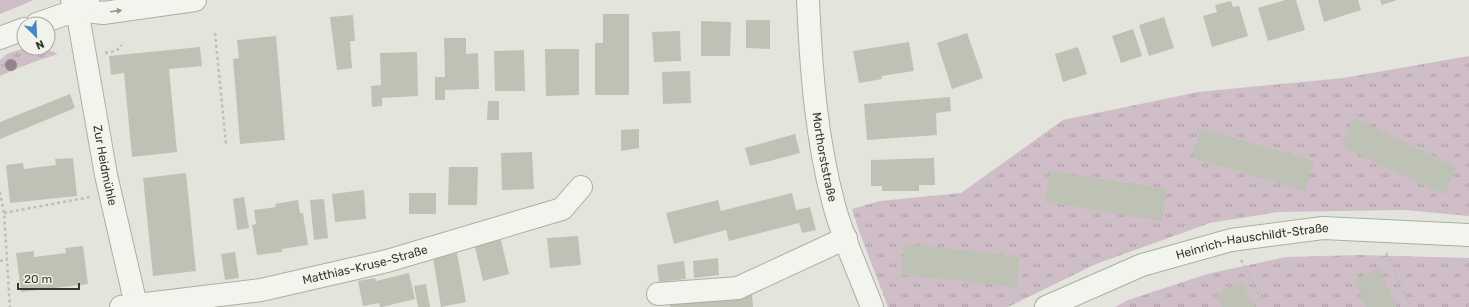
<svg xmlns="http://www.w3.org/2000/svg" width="1469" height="307" font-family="Rubik,sans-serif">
<defs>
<pattern id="grass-tufts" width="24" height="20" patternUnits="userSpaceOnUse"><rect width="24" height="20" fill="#cfbec8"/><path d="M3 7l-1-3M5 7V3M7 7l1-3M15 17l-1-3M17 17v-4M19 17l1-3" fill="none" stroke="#a99ca2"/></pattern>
</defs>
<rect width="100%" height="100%" fill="#e3e5dc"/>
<g fill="url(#grass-tufts)">
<polygon points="25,48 47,49 58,54 28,64 0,76 0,60 7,54"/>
<polygon points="1469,56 1469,216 1404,210 1278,212 1210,223 1096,264 1008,307 888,307 859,231 852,209 880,201 961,193 1063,120 1198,92 1343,78"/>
<polygon points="1360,255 1469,258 1469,307 1115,307 1128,300 1207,274 1286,257"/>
</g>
<polygon fill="#cfbec8" points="0,0 34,0 0,14"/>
<g fill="#bec2b4">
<polygon points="1285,0 1296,0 1305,30 1268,41 1258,8"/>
<polygon points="1318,0 1358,0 1361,10 1324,22"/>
<polygon points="1380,0 1397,0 1382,5"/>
<polygon points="1231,1 1233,7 1239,6 1248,36 1212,47 1203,16 1217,12 1215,5"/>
<polygon points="603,14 629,14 629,95 595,95 595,43 603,43"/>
<polygon points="353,15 355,41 350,41 352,68 337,70 330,17"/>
<polygon points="1164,17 1174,48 1149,56 1139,25"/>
<polygon points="746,20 770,20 770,49 746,48"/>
<polygon points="701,21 731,22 730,56 701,56"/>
<polygon points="1133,29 1142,56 1121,63 1112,36"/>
<polygon points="680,31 681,61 654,62 652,32"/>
<polygon points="967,33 983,78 952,89 937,43"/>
<polygon points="276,36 285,140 240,144 233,59 239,58 237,40"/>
<polygon points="444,38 466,38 466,54 478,53 479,89 445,90 445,100 435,100 435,77 445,77"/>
<polygon points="909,42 914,71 881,76 882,79 859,83 853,51"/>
<polygon points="200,47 202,66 169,69 177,152 132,157 124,73 111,75 109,56"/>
<polygon points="1078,47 1087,74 1063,82 1055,54"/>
<polygon points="545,49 579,49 579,95 546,96"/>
<polygon points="524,50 525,91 495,91 494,51"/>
<polygon points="417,52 418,96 382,98 382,106 372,107 371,86 381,85 380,53"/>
<polygon points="690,71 691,103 663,104 662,72"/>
<polygon points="70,94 75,108 0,139 0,122"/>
<polygon points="950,97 951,111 936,113 937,135 867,140 864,104"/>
<polygon points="488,101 499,101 499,120 487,120"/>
<polygon points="1354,118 1457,167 1444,195 1341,146"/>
<polygon points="1201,128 1314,161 1305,191 1192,158"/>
<polygon points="639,129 639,148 621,151 621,130"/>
<polygon points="795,134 800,153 750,166 745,148"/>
<polygon points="532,152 534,189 502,190 501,153"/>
<polygon points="73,158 77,196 10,203 6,165 23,163 24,169 56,165 55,159"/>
<polygon points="934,158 935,185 919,185 919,191 882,191 882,186 871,186 871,160"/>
<polygon points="449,167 478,167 477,205 448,205"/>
<polygon points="1050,171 1167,189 1162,221 1045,202"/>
<polygon points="186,173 196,271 153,276 143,178"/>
<polygon points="364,190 366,219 335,222 332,194"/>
<rect x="409" y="193" width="27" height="21"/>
<polygon points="792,193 796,210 810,207 816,230 802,233 799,223 729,241 726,230 674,244 666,213 718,200 721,211"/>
<polygon points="244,197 249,228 237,230 233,199"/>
<polygon points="324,199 328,238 314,240 310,200"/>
<polygon points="298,200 300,213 303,213 308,245 282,249 282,252 257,255 252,225 256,224 254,210 276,207 275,204"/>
<polygon points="500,236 509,274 483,281 474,243"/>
<polygon points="578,236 581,265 550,268 547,238"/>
<polygon points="904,244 1020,256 1017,287 901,275"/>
<polygon points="83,246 88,284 21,292 16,253 34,251 34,257 66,253 65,248"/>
<polygon points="235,252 239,278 225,280 221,254"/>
<polygon points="457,253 466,302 441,307 433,258"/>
<polygon points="718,258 719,275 694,278 693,261"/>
<polygon points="684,261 686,279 659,282 657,265"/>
<polygon points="1379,268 1390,293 1397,307 1366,307 1354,280"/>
<polygon points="409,273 415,299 382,307 380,307 379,303 363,306 358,281 375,278 376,281"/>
<polygon points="1241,281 1256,307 1222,307 1216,295"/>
<polygon points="426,284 430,307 418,307 414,286"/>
<polygon points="752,294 753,307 670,307 670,303"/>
</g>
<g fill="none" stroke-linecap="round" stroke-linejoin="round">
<g stroke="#abafa2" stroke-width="24">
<g id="minor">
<path id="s1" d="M72,0L77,10L106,175L136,305"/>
<path id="s2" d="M808,0C811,69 816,138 834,205C843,239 859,273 872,307"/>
<polyline points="77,10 103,13 195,0"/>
<polyline points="37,24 77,10 88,1"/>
<polyline points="0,38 24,29"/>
<polyline points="658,294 738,288 846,238"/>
<path id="s3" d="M121,307L261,290L387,261L562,209L581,187"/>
<path id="s4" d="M1046,307L1142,265L1231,240L1323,228L1469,235"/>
</g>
</g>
<g stroke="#bdc0b6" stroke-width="2.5" stroke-dasharray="3 3" stroke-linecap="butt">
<polyline points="215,33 226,144"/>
<polyline points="105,53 116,51 122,45"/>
<polyline points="0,192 4,213 10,307"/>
<polyline points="4,213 90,197"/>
<polyline points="1386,253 1411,307"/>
<polyline points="1241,260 1266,307"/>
<polyline points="0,261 7,260"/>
</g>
<use href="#minor" stroke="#f2f4ee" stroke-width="22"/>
</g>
<circle fill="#95848a" cx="11" cy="65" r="6"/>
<defs><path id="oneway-solid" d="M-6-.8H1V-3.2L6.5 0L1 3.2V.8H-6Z"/></defs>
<use fill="#94988a" href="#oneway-solid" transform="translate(116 11) rotate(-7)"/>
<g text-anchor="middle" stroke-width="3.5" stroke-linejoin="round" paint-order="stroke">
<g font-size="12" fill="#353b27" stroke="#f1f3eb">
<text dy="4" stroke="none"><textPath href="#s2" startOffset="158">Morthorststraße</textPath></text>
<text dy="4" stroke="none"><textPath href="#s1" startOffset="169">Zur Heidmühle</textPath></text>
<text dy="4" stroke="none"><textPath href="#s4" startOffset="218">Heinrich-Hauschildt-Straße</textPath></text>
<text dy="4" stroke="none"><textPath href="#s3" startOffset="248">Matthias-Kruse-Straße</textPath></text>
</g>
</g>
<g transform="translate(36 36) rotate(156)"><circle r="19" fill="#f1f3eb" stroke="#a6a99d"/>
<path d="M0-3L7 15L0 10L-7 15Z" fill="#4685c6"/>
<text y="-6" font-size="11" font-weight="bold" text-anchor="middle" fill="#353b27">N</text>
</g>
<path d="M18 283v6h61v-6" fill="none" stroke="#353b27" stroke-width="2"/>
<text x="24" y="283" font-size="12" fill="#353b27" stroke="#f1f3eb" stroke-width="3" paint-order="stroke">20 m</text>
</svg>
